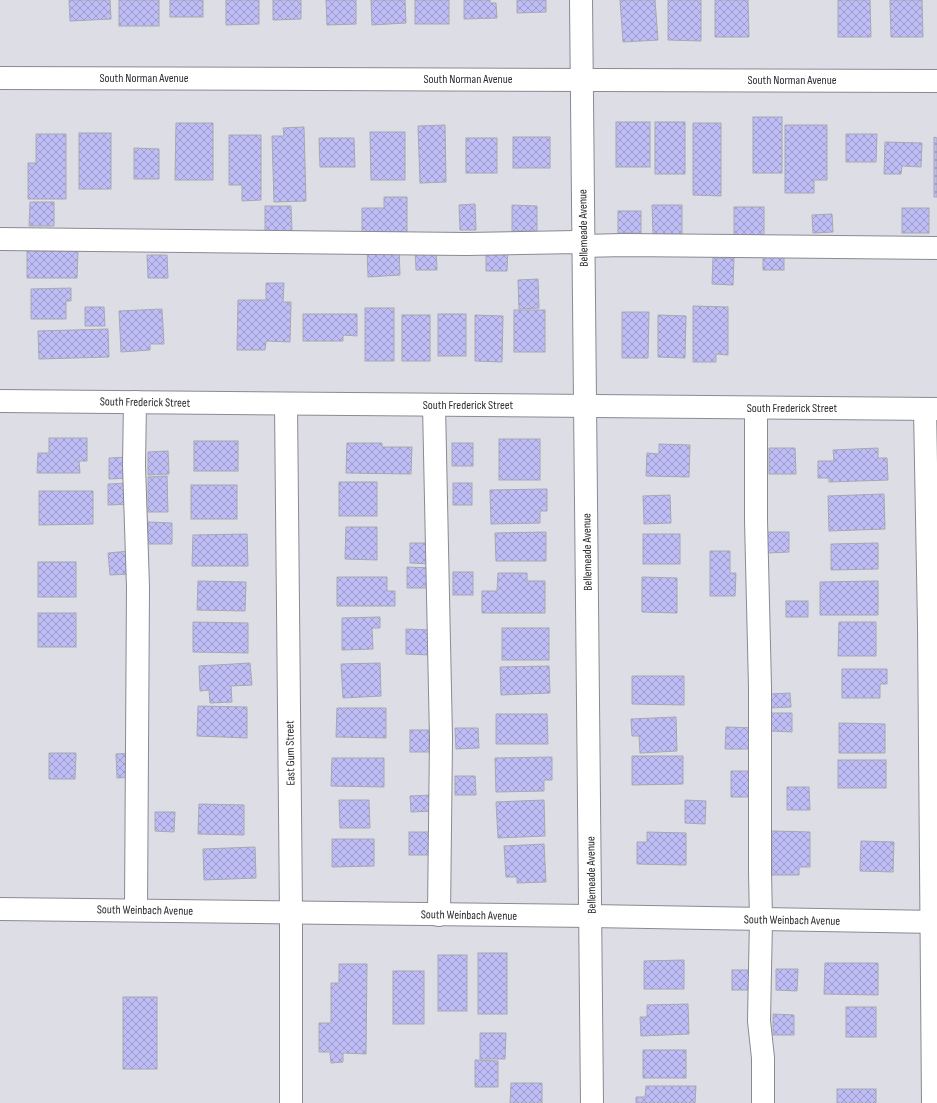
<svg xmlns="http://www.w3.org/2000/svg" width="937" height="1103" font-family="'Sofia Sans Condensed',sans-serif">
<defs>
<pattern id="building-cross-hatch" width="8" height="8" patternUnits="userSpaceOnUse"><rect width="8" height="8" fill="#bebdf6"/><path d="M0 0l8 8M0 8l8-8" fill="none" stroke="#9b9ac8"/></pattern>
</defs>
<rect width="100%" height="100%" fill="#dddde6"/>
<g fill="url(#building-cross-hatch)" stroke="#a8a8b0">
<polygon points="69,0 110,0 111,19 70,21"/>
<rect x="119" y="0" width="40" height="26"/>
<rect x="170" y="0" width="33" height="17"/>
<polygon points="226,0 259,0 259,24 226,25"/>
<polygon points="273,0 301,0 301,19 273,20"/>
<polygon points="326,0 356,0 356,24 327,25"/>
<polygon points="371,0 405,0 406,23 372,25"/>
<rect x="415" y="0" width="34" height="24"/>
<polygon points="464,0 490,0 490,3 496,3 497,18 464,19"/>
<polygon points="517,0 546,0 546,12 517,13"/>
<polygon points="620,0 655,0 658,40 623,42"/>
<polygon points="668,0 701,0 701,41 668,40"/>
<polygon points="715,0 748,0 749,37 715,37"/>
<polygon points="838,0 870,0 871,37 838,37"/>
<polygon points="890,0 922,0 923,37 891,37"/>
<rect x="753" y="117" width="29" height="56"/>
<rect x="616" y="122" width="34" height="45"/>
<rect x="655" y="122" width="30" height="52"/>
<polygon points="176,123 213,123 213,180 175,180"/>
<polygon points="693,123 721,123 721,196 693,195"/>
<polygon points="445,125 446,182 420,183 418,126"/>
<polygon points="785,125 827,125 827,180 814,180 814,193 785,193"/>
<polygon points="304,127 306,201 274,202 272,136 284,136 283,128"/>
<polygon points="370,132 405,132 405,180 371,180"/>
<rect x="79" y="133" width="32" height="56"/>
<polygon points="36,134 66,134 66,199 28,199 28,163 36,163"/>
<polygon points="846,134 877,134 876,162 846,162"/>
<polygon points="229,135 261,135 261,200 242,201 242,185 229,185"/>
<rect x="513" y="137" width="37" height="31"/>
<polygon points="934,137 937,138 937,197 934,197"/>
<polygon points="319,138 354,138 355,167 320,167"/>
<rect x="466" y="138" width="31" height="35"/>
<polygon points="885,142 922,143 921,167 902,166 901,174 884,174"/>
<polygon points="134,148 159,149 159,179 134,179"/>
<polygon points="384,197 407,197 407,232 362,232 362,208 384,208"/>
<polygon points="30,202 54,202 54,226 29,226"/>
<polygon points="475,204 476,230 460,230 459,205"/>
<polygon points="512,205 537,206 537,231 512,231"/>
<polygon points="652,205 682,205 682,234 653,234"/>
<polygon points="265,206 291,206 292,231 265,232"/>
<rect x="734" y="207" width="30" height="28"/>
<rect x="902" y="208" width="27" height="25"/>
<rect x="618" y="211" width="23" height="22"/>
<polygon points="832,214 833,232 813,233 812,215"/>
<polygon points="436,246 437,270 416,270 415,247"/>
<polygon points="486,246 508,247 507,271 486,271"/>
<polygon points="399,247 400,275 368,277 367,248"/>
<rect x="763" y="249" width="21" height="21"/>
<polygon points="27,251 78,251 77,278 27,278"/>
<polygon points="147,255 167,255 168,278 148,278"/>
<polygon points="713,258 734,258 733,285 712,284"/>
<polygon points="538,279 539,308 519,309 518,280"/>
<polygon points="266,283 284,283 283,302 291,302 290,342 266,341 265,350 237,350 238,300 266,300"/>
<polygon points="71,288 71,301 66,301 66,319 31,319 31,289"/>
<polygon points="693,306 728,307 728,355 716,354 716,362 693,362"/>
<polygon points="85,307 104,307 105,326 85,326"/>
<rect x="365" y="308" width="29" height="53"/>
<polygon points="162,309 164,344 150,344 150,350 121,352 119,311"/>
<rect x="514" y="310" width="31" height="42"/>
<polygon points="622,312 649,312 648,358 622,358"/>
<polygon points="303,314 357,314 357,336 343,335 343,341 303,341"/>
<rect x="438" y="314" width="28" height="42"/>
<rect x="402" y="315" width="28" height="46"/>
<polygon points="475,315 503,316 502,362 475,361"/>
<polygon points="658,315 686,316 685,358 658,357"/>
<polygon points="108,329 109,357 39,359 38,331"/>
<polygon points="49,438 87,438 87,461 79,461 80,473 37,473 38,453 49,453"/>
<rect x="499" y="439" width="41" height="41"/>
<rect x="194" y="441" width="44" height="30"/>
<polygon points="347,443 382,443 382,447 412,447 411,474 346,473"/>
<rect x="452" y="443" width="21" height="23"/>
<polygon points="659,444 690,445 689,477 646,476 647,453 659,454"/>
<polygon points="769,448 795,448 796,474 769,474"/>
<polygon points="878,448 878,458 887,458 888,480 829,482 829,478 818,478 818,461 834,461 833,450"/>
<polygon points="168,451 169,474 148,475 148,452"/>
<polygon points="130,457 130,478 109,479 109,458"/>
<polygon points="167,476 168,512 148,512 148,477"/>
<rect x="339" y="482" width="38" height="34"/>
<polygon points="130,483 131,504 108,505 108,484"/>
<rect x="453" y="483" width="19" height="22"/>
<rect x="191" y="485" width="46" height="34"/>
<polygon points="547,489 547,511 540,511 540,523 491,524 490,490"/>
<polygon points="39,491 93,491 93,524 39,525"/>
<polygon points="884,494 885,529 829,531 828,496"/>
<polygon points="670,495 671,523 644,524 643,496"/>
<polygon points="148,522 172,523 172,544 148,544"/>
<polygon points="346,527 377,527 377,560 345,559"/>
<polygon points="546,532 546,561 496,561 495,533"/>
<polygon points="766,532 789,532 789,552 767,553"/>
<polygon points="247,534 248,566 192,566 193,535"/>
<rect x="643" y="534" width="37" height="30"/>
<polygon points="410,543 432,543 432,564 410,563"/>
<polygon points="878,543 878,569 831,570 831,544"/>
<polygon points="130,551 131,574 110,575 108,553"/>
<polygon points="710,551 730,551 730,573 736,573 735,596 710,596"/>
<rect x="38" y="562" width="38" height="35"/>
<polygon points="407,567 432,568 431,588 407,588"/>
<rect x="453" y="572" width="20" height="23"/>
<polygon points="498,573 527,573 527,581 545,581 545,613 482,613 482,591 497,591"/>
<polygon points="337,577 387,577 387,591 395,591 395,606 337,606"/>
<polygon points="642,577 677,578 677,613 642,612"/>
<polygon points="198,581 246,582 245,611 197,610"/>
<polygon points="878,581 878,615 820,615 820,582"/>
<rect x="786" y="601" width="22" height="16"/>
<rect x="38" y="613" width="38" height="34"/>
<polygon points="380,617 380,628 372,628 373,649 342,650 342,618"/>
<polygon points="193,622 248,623 248,653 193,652"/>
<polygon points="839,622 876,622 876,656 838,656"/>
<rect x="502" y="628" width="47" height="32"/>
<polygon points="406,629 431,630 430,655 406,654"/>
<polygon points="250,663 252,685 231,686 232,702 210,703 209,690 200,691 199,666"/>
<polygon points="380,663 381,696 343,698 341,664"/>
<polygon points="549,666 550,693 501,695 500,667"/>
<polygon points="842,669 887,669 887,684 880,684 880,698 842,698"/>
<polygon points="632,676 684,676 684,705 632,704"/>
<polygon points="790,693 791,707 771,708 770,694"/>
<polygon points="198,706 247,707 247,738 197,736"/>
<polygon points="337,708 386,708 386,738 336,737"/>
<polygon points="771,713 792,713 792,732 771,731"/>
<polygon points="496,714 547,714 548,744 496,744"/>
<polygon points="676,717 677,751 640,753 639,736 632,736 631,719"/>
<polygon points="839,723 885,724 885,753 839,753"/>
<polygon points="726,727 755,728 755,749 725,749"/>
<polygon points="455,728 478,728 479,748 456,749"/>
<rect x="410" y="730" width="19" height="22"/>
<polygon points="49,753 76,753 75,779 49,779"/>
<polygon points="134,753 135,777 117,778 116,754"/>
<polygon points="632,756 683,756 683,784 632,785"/>
<polygon points="552,757 552,780 544,780 544,791 496,792 495,758"/>
<polygon points="332,758 384,758 384,787 331,786"/>
<rect x="838" y="760" width="48" height="28"/>
<polygon points="731,771 756,771 757,797 731,797"/>
<polygon points="455,776 475,776 476,795 455,795"/>
<polygon points="787,787 809,787 810,810 787,810"/>
<polygon points="433,795 433,811 411,812 410,796"/>
<polygon points="339,800 369,800 370,828 340,828"/>
<polygon points="544,800 545,836 498,838 496,802"/>
<polygon points="685,800 706,801 705,824 685,823"/>
<polygon points="199,804 244,805 244,835 198,834"/>
<polygon points="155,812 175,812 174,832 155,831"/>
<polygon points="772,831 810,832 810,867 799,867 799,875 772,875"/>
<rect x="409" y="832" width="25" height="23"/>
<polygon points="647,832 686,833 686,865 637,864 637,842 647,842"/>
<polygon points="332,839 374,839 374,866 332,867"/>
<polygon points="861,841 894,842 893,872 860,871"/>
<polygon points="544,844 546,882 517,883 517,877 506,877 504,846"/>
<polygon points="255,847 256,878 204,880 203,849"/>
<rect x="478" y="953" width="29" height="61"/>
<rect x="438" y="955" width="29" height="56"/>
<polygon points="684,960 684,989 644,989 644,961"/>
<polygon points="825,963 878,963 878,995 824,994"/>
<polygon points="339,964 367,964 366,1054 343,1053 343,1062 331,1063 330,1052 319,1052 319,1023 331,1023 331,983 339,983"/>
<polygon points="776,969 798,969 797,991 776,990"/>
<rect x="732" y="970" width="20" height="20"/>
<rect x="393" y="971" width="31" height="53"/>
<rect x="123" y="997" width="34" height="72"/>
<polygon points="688,1004 689,1034 641,1036 640,1017 647,1017 647,1005"/>
<rect x="846" y="1007" width="30" height="30"/>
<polygon points="773,1014 794,1015 794,1035 773,1035"/>
<polygon points="480,1033 506,1033 505,1059 480,1059"/>
<rect x="643" y="1050" width="43" height="28"/>
<polygon points="475,1060 498,1061 498,1087 475,1087"/>
<polygon points="511,1083 542,1083 542,1103 510,1103"/>
<polygon points="646,1086 696,1086 695,1103 636,1103 636,1097 645,1097"/>
<rect x="837" y="1089" width="39" height="14"/>
</g>
<g fill="none" stroke-linecap="round" stroke-linejoin="round">
<g stroke="#898a92" stroke-width="24">
<g id="minor">
<polyline points="581,0 592,1103"/>
<polyline points="0,78 937,81"/>
<polyline points="0,239 466,244 577,242 583,246 623,245 937,248"/>
<polyline points="0,401 937,409"/>
<polyline points="135,402 134,465 138,587 136,910"/>
<polyline points="286,404 291,912 291,1103"/>
<polyline points="434,405 441,738 439,915"/>
<polyline points="756,408 756,520 760,687 760,872 761,919 759,1021 763,1058 763,1103"/>
<polyline points="925,409 929,625 933,1103"/>
<polyline points="0,909 591,916 937,922"/>
</g>
</g>
<use href="#minor" stroke="#fff" stroke-width="22"/>
</g>
<g text-anchor="middle" stroke-width="3" stroke-linejoin="round" paint-order="stroke">
<g font-size="12" fill="#2e2e32" stroke="#fff">
<text x="144" y="82">South Norman Avenue</text>
<text x="468" y="83">South Norman Avenue</text>
<text x="792" y="84">South Norman Avenue</text>
<text transform="translate(583 228) rotate(-91)" y="4">Bellemeade Avenue</text>
<text transform="translate(145 402) rotate(1)" y="4">South Frederick Street</text>
<text x="468" y="409">South Frederick Street</text>
<text x="792" y="412">South Frederick Street</text>
<text transform="translate(587 552) rotate(-91)" y="4">Bellemeade Avenue</text>
<text transform="translate(290 753) rotate(-91)" y="4">East Gum Street</text>
<text transform="translate(591 875) rotate(-91)" y="4">Bellemeade Avenue</text>
<text transform="translate(145 910) rotate(1)" y="4">South Weinbach Avenue</text>
<text transform="translate(469 915) rotate(1)" y="4">South Weinbach Avenue</text>
<text transform="translate(792 920) rotate(1)" y="4">South Weinbach Avenue</text>
</g>
</g>
</svg>
